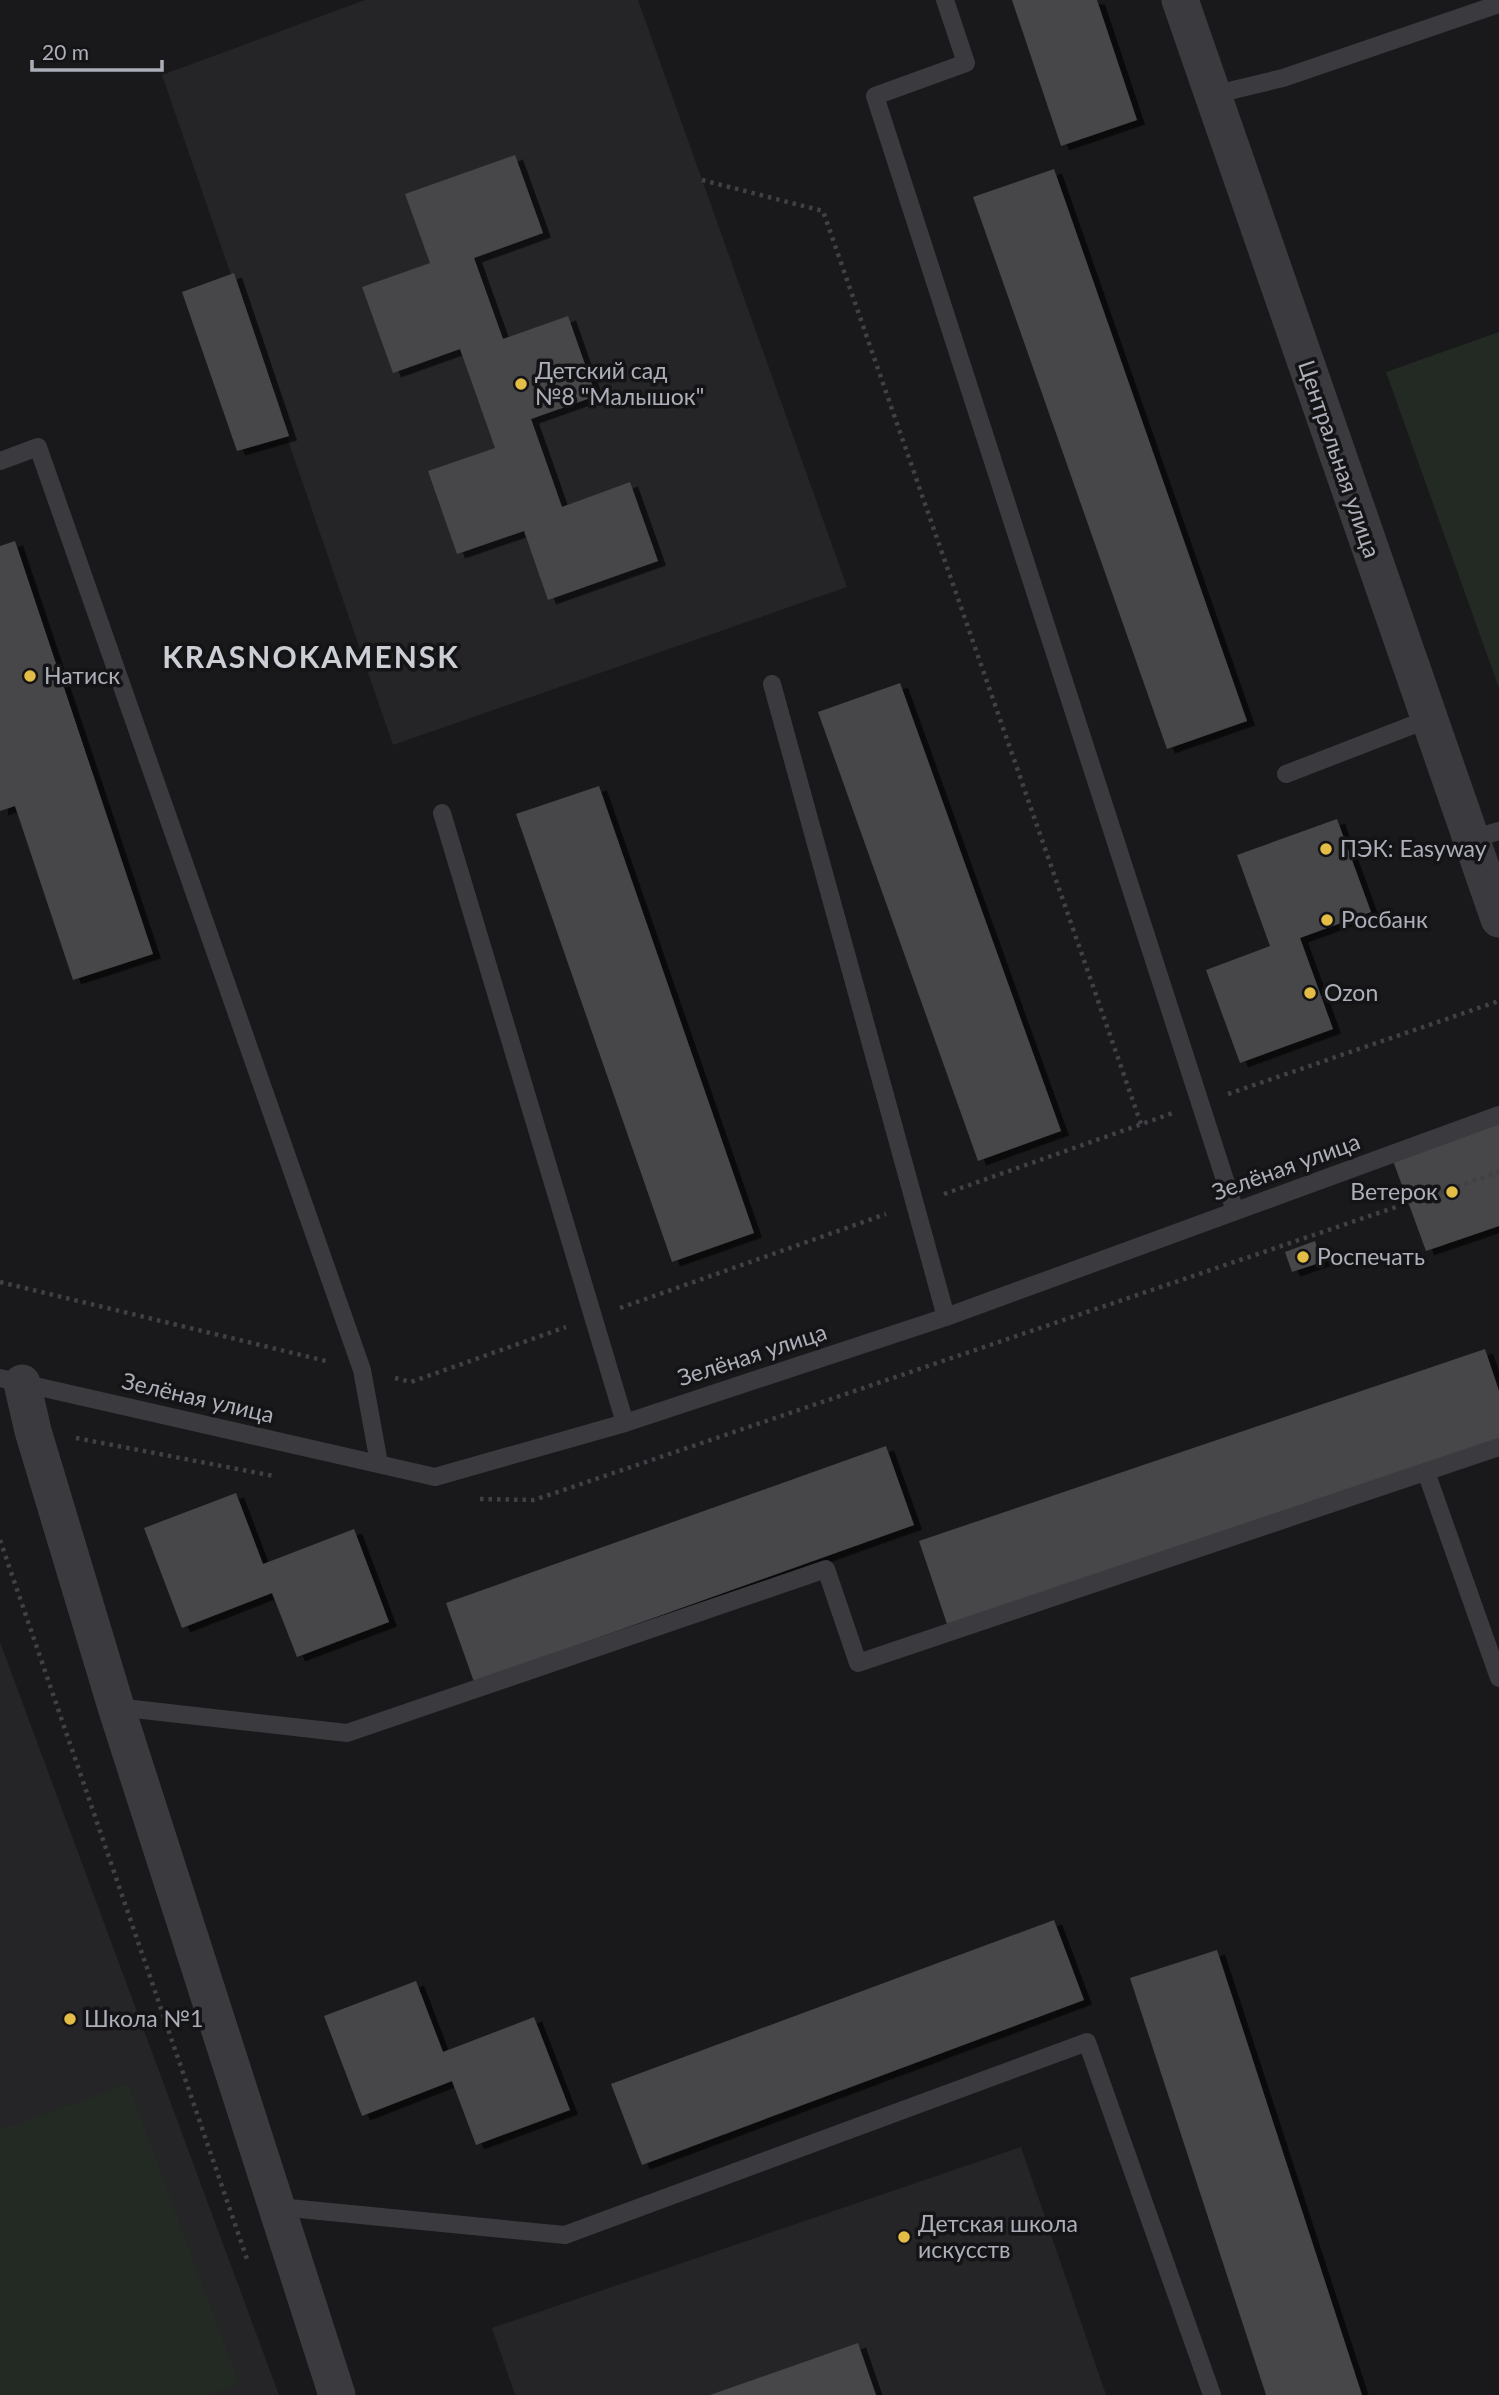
<svg xmlns="http://www.w3.org/2000/svg" width="1499" height="2395" font-family="Lato,sans-serif">
<defs>
<filter id="shadow"><feDropShadow dx="8" dy="4.5" stdDeviation="0" flood-color="#0009"/></filter>
</defs>
<rect width="100%" height="100%" fill="#19181a"/>
<g fill="#252427">
<polygon points="365,0 638,0 847,587 393,745 162,75"/>
<polygon points="0,1642 279,2395 0,2395"/>
<polygon points="1021,2147 1106,2395 515,2395 492,2328"/>
</g>
<g fill="#232a24">
<polygon points="1499,332 1499,688 1386,372"/>
<polygon points="128,2084 239,2384 209,2395 0,2395 0,2130"/>
</g>
<g fill="#46464a" filter="url(#shadow)">
<polygon points="1012,0 1097,0 1137,120 1061,146"/>
<polygon points="515,155 543,233 474,258 503,339 568,316 596,396 531,419 562,507 630,482 658,561 548,600 524,531 457,554 428,471 495,448 460,349 393,373 362,287 430,263 405,194"/>
<polygon points="1054,169 1247,721 1167,749 973,197"/>
<polygon points="234,273 289,436 237,451 182,292"/>
<polygon points="15,541 153,954 73,980 15,806 0,811 0,546"/>
<polygon points="900,683 1061,1131 978,1161 818,712"/>
<polygon points="599,786 754,1233 672,1262 516,814"/>
<polygon points="1337,819 1371,912 1300,938 1333,1029 1240,1063 1206,970 1270,946 1237,855"/>
<polygon points="1499,1124 1499,1226 1426,1251 1392,1158"/>
<polygon points="1315,1241 1322,1262 1292,1272 1285,1252"/>
<polygon points="1485,1349 1499,1391 1499,1444 949,1630 919,1541"/>
<polygon points="886,1446 914,1525 474,1682 446,1603"/>
<polygon points="236,1493 263,1564 354,1529 389,1622 297,1657 272,1593 182,1628 144,1528"/>
<polygon points="1054,1920 1084,2000 642,2165 611,2084"/>
<polygon points="1217,1950 1362,2395 1266,2395 1130,1978"/>
<polygon points="416,1981 443,2052 534,2017 570,2110 476,2145 452,2081 362,2116 324,2016"/>
<polygon points="858,2343 876,2395 710,2395"/>
</g>
<g fill="none" stroke-linecap="round" stroke-linejoin="round">
<g stroke="#404146" stroke-width="4.5" stroke-dasharray="3.5 5" stroke-linecap="butt">
<polyline points="702,180 823,211 1141,1124"/>
<polyline points="1228,1094 1499,1001"/>
<polyline points="944,1194 1173,1113"/>
<polyline points="0,1282 326,1361"/>
<polyline points="620,1308 886,1214"/>
<polyline points="395,1378 411,1382 566,1327"/>
<polyline points="76,1438 274,1476"/>
<polyline points="480,1499 534,1500 1499,1172"/>
<polyline points="0,1540 248,2262"/>
</g>
<g stroke="#3a3a3f" stroke-width="18">
<polyline points="945,0 966,63 875,96 1235,1211"/>
<polyline points="1212,95 1283,78 1499,4"/>
<polyline points="0,461 38,447 362,1370 379,1463"/>
<polyline points="772,684 946,1317"/>
<polyline points="1286,774 1431,718"/>
<polyline points="442,813 625,1423"/>
<polyline points="1472,839 1499,831"/>
<polyline points="0,1378 435,1477 625,1423 946,1317 1499,1115"/>
<polyline points="1426,1472 1499,1678"/>
<polyline points="116,1707 347,1733 826,1569 858,1663 1499,1447"/>
<polyline points="279,2207 565,2235 1087,2042 1212,2395"/>
</g>
<g stroke="#3a3a3f" stroke-width="37">
<polyline points="1180,0 1499,919"/>
<polyline points="22,1383 33,1431 116,1707 337,2395"/>
</g>
</g>
<g fill="#e4bd46" stroke="#141315" stroke-width="2.5">
<circle cx="521" cy="384" r="7"/>
<circle cx="30" cy="676" r="7"/>
<circle cx="1326" cy="849" r="7"/>
<circle cx="1327" cy="920" r="7"/>
<circle cx="1310" cy="993" r="7"/>
<circle cx="1452" cy="1192" r="7"/>
<circle cx="1303" cy="1257" r="7"/>
<circle cx="70" cy="2019" r="7"/>
<circle cx="904" cy="2237" r="7"/>
</g>
<g text-anchor="middle" stroke-width="7" stroke-linejoin="round" paint-order="stroke">
<g font-size="23" fill="#acafb9" stroke="#141315" text-anchor="start">
<text x="535" y="379">Детский сад<tspan x="535" dy="26">№8 "Малышок"</tspan></text>
<text x="44" y="684">Натиск</text>
<text x="1340" y="857">ПЭК: Easyway</text>
<text x="1341" y="928">Росбанк</text>
<text x="1324" y="1001">Ozon</text>
<text x="1438" y="1200" text-anchor="end">Ветерок</text>
<text x="1317" y="1265">Роспечать</text>
<text x="84" y="2027">Школа №1</text>
<text x="918" y="2232">Детская школа<tspan x="918" dy="26">искусств</tspan></text>
</g>
<g font-size="23" fill="#acafb9" stroke="#141315">
<text transform="translate(1339 459) rotate(71)" y="8">Центральная улица</text>
<text transform="translate(1286 1167) rotate(-20)" y="8">Зелёная улица</text>
<text transform="translate(752 1355) rotate(-18)" y="8">Зелёная улица</text>
<text transform="translate(198 1398) rotate(13)" y="8">Зелёная улица</text>
</g>
<g font-size="30" font-weight="bold" letter-spacing="2" fill="#ccced5" stroke="#141315">
<text x="311" y="668">KRASNOKAMENSK</text>
</g>
</g>
<path d="M32 60v10h130v-10" fill="none" stroke="#acafb9" stroke-width="3.5"/>
<text x="42" y="60" font-size="21" fill="#acafb9" stroke="#141315" stroke-width="5" paint-order="stroke">20 m</text>
</svg>
